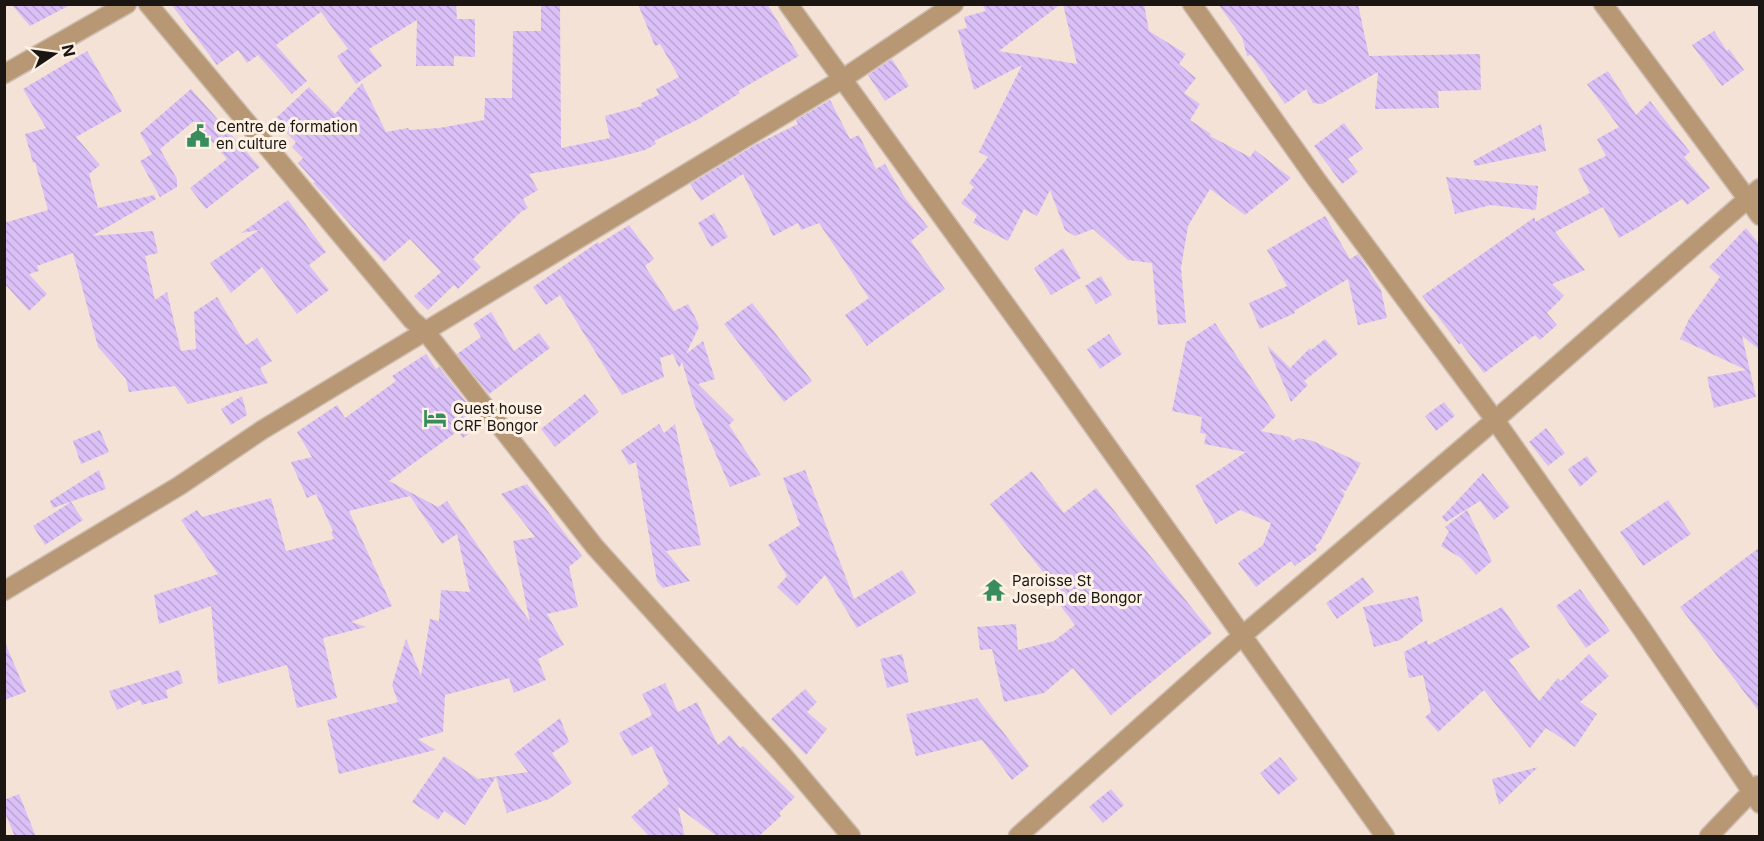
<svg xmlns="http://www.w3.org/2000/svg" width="1764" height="841" font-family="Inter,sans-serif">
<defs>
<pattern id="building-back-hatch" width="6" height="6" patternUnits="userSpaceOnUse" patternTransform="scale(1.5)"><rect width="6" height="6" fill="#dbc0f7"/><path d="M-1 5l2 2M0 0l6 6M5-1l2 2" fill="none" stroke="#bba4d3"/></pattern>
</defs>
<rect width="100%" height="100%" fill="#f3e2d5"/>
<g fill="url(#building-back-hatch)">
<polygon points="11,4 72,4 30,26"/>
<polygon points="171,4 456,4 457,19 475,19 475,57 454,56 454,66 416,66 417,20 369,49 382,66 356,84 337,56 348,49 321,12 276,45 307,81 292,94 258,55 247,63 238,50 217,65"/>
<polygon points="541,4 560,4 561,148 610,138 605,116 642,106 641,103 659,95 656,89 679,77 660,44 655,46 638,4 767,4 799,56 738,91 740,93 697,120 654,141 656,144 645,150 603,161 529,174 538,190 523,199 528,208 521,212 473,259 481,267 458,289 454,285 428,310 414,296 441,272 410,239 384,262 313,183 315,182 298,163 303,158 292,147 296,142 274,120 309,87 335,114 362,83 386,132 408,128 409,130 439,128 484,120 485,98 512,98 513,31 541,31"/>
<polygon points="982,4 1061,4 999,51 1077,64 1063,4 1144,4 1149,31 1186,54 1179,64 1196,78 1184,93 1200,104 1190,120 1211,134 1210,136 1250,157 1255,150 1291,178 1245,215 1210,189 1188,226 1181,268 1186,323 1158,325 1152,263 1128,260 1093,229 1075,236 1065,230 1050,190 1037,216 1024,209 1008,241 973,223 977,215 961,203 974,187 969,183 988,157 979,152 1022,65 974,90 958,30 967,28 964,17 986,11"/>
<polygon points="1218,4 1358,4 1369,56 1480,54 1481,90 1438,91 1439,108 1375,109 1378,72 1322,104 1313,103 1306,89 1285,104 1251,55 1247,56 1242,37"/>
<polygon points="1714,31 1727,51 1729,49 1744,70 1722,86 1692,45"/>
<polygon points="87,51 122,111 76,137 100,165 89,174 98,208 154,195 156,199 92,236 153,231 158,253 145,256 155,300 167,292 181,351 196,349 194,312 217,297 246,345 257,338 272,361 260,368 268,383 188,404 175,386 129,392 126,379 98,347 73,253 37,266 39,271 29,274 47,294 29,311 4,283 4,223 48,210 35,162 33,163 25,134 46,128 23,89"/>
<polygon points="892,59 909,86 885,101 868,75"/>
<polygon points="1608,71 1636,115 1650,101 1690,152 1684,157 1710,188 1687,205 1682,199 1637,228 1619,238 1603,207 1555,232 1585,270 1552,284 1564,296 1547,313 1557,325 1540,340 1535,335 1484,373 1461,343 1459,344 1422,296 1535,217 1535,222 1590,193 1578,169 1606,156 1597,139 1619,127 1587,84"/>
<polygon points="191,89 260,167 206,209 190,188 227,159 194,121 159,150 160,149 177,179 177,187 160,197 140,161 152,154 140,133"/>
<polygon points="830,100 850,139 859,135 876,169 885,164 905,198 928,227 911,241 945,289 867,346 845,315 869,298 819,223 801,230 798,223 773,236 743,174 701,201 690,184 755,145 798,124 796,120"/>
<polygon points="1344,123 1363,149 1348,159 1358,172 1342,184 1314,146"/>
<polygon points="1541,124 1546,151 1475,166 1473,161"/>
<polygon points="1446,177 1538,186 1536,210 1491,205 1455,214"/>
<polygon points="288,200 326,252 309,265 329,290 297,314 262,267 231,293 210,263 259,230 241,233"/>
<polygon points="714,213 728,237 711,247 698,223"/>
<polygon points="1325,216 1350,259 1358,254 1381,290 1387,318 1358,325 1348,279 1294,311 1295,313 1260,329 1249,303 1287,286 1267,250"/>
<polygon points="629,225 654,259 645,266 674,311 688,304 697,321 699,327 686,354 703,341 715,379 698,384 734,420 729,425 761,475 730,487 695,406 682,362 679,368 673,354 660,358 664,377 622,395 560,295 546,305 533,287 598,242 599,244"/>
<polygon points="1746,228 1760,245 1760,350 1742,336 1756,397 1714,408 1707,377 1746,370 1680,339 1689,319 1720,277 1709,267"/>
<polygon points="1063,248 1081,278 1051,295 1034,268"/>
<polygon points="1101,276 1112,295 1096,304 1085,286"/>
<polygon points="752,303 812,381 784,402 724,324"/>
<polygon points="491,312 514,351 539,333 550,348 489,394 457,354 481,337 473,324"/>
<polygon points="1215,323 1276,416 1261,431 1290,437 1293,441 1298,438 1313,441 1361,463 1346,491 1340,488 1345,494 1320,542 1315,546 1317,550 1295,566 1291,561 1256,587 1238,563 1263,545 1271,523 1240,510 1216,524 1195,486 1246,452 1204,444 1206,434 1200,433 1202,417 1172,411 1186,342"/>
<polygon points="1109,334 1122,354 1100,369 1087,349"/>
<polygon points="1325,339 1338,354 1304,381 1308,385 1291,402 1267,345 1290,368 1310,348 1311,350"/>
<polygon points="426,354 436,369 439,367 471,408 467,410 479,426 463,438 458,431 389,481 438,507 447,501 530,622 513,541 535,537 501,494 527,484 582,556 569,567 578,607 547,614 564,645 538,659 546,680 514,693 509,678 445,695 443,732 418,739 435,750 339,774 327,720 398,702 392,685 406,639 421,676 430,619 439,621 441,590 470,592 457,534 442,544 410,496 349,511 392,606 351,622 366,627 323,638 337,698 297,708 287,665 218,684 211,606 159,624 154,595 218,574 181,520 197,510 202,517 271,498 286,551 334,539 331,532 333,531 316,494 307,498 291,462 312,457 297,432 337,405 345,418 396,381 392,376"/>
<polygon points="585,394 599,412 555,447 541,429"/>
<polygon points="242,396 247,415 231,425 221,409"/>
<polygon points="1444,402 1455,416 1436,431 1425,416"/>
<polygon points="659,424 664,433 675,424 701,545 666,551 690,581 663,588 657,581 636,462 629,465 621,450"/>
<polygon points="1546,428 1565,453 1548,466 1529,442"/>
<polygon points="100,430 109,452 81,464 73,441"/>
<polygon points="1587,456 1597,472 1580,487 1568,469"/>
<polygon points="99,470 106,489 53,508 50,501"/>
<polygon points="805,470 854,599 902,570 916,593 857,628 825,575 797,606 777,587 787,576 768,545 800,525 783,478"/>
<polygon points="1032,471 1064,513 1096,488 1212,633 1111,715 1073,668 1044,693 1004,702 992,649 980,650 977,627 1016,624 1018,650 1054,641 1075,625 1059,604 1064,599 990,504"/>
<polygon points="1483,473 1510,507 1494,520 1480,501 1446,522 1442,517"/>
<polygon points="1668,500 1691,534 1643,566 1620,532"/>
<polygon points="71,502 83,520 45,545 33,526"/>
<polygon points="1467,510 1492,561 1476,575 1461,558 1441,546 1449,531 1445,527"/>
<polygon points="1760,547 1760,713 1680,607"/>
<polygon points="1363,577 1374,592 1337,619 1326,603"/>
<polygon points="1580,589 1610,631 1586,648 1556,606"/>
<polygon points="1418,596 1423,621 1400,640 1374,647 1363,607"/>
<polygon points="1502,607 1530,647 1509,660 1539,701 1558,678 1561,681 1589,654 1609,676 1580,702 1597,714 1575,747 1546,728 1530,748 1484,690 1438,732 1425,717 1431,712 1423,675 1409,678 1404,652 1427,640 1428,645"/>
<polygon points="4,640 26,692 4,700"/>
<polygon points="902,654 909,682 887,688 880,659"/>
<polygon points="179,670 183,683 166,690 168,698 142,705 140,700 117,710 109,691"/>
<polygon points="665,683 678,712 697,702 718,745 730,735 740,748 743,746 795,797 779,813 781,816 758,837 718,837 678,807 685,837 650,837 631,817 669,784 652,746 632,756 619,733 652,715 642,694"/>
<polygon points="805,689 817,702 807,712 827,729 806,755 771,719"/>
<polygon points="977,698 1029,766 1012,780 982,740 916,756 906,714"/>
<polygon points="560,718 569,742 552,753 572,783 549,799 507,813 496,777 465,825 444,811 438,820 412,802 444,756 478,779 528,772 514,754"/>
<polygon points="1280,757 1298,779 1278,795 1260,773"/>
<polygon points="1538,767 1499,805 1492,779"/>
<polygon points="1111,789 1124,805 1103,823 1089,807"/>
<polygon points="19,794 36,837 15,837 4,810 4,800"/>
</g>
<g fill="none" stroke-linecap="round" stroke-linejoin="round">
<g stroke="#ccbdb2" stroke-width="21">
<g id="minor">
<polyline points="148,4 412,320 426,332 595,547 782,754 851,836"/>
<polyline points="788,4 1056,374 1385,836"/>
<polyline points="1192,4 1316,179 1495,420 1642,629 1760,804"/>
<polyline points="1603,4 1760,216"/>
<polyline points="4,74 127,4"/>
<polyline points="4,591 179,486 262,430 841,80 954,4"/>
<polyline points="1709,836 1758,785"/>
</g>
</g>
<g stroke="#ccbdb2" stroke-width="21">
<polyline id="tertiary" points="1018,836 1243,635 1495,420 1760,188"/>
</g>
<use href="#minor" stroke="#b89874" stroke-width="18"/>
<use href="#tertiary" stroke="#b89874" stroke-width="18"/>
</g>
<defs>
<g id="civic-bare" transform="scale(1.8)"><path d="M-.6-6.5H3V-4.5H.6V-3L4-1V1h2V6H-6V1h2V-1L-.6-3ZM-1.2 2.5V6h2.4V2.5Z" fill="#388c5e" stroke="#fdf0e5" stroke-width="2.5" paint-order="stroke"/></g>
<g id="hotel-bare" transform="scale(1.8)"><path d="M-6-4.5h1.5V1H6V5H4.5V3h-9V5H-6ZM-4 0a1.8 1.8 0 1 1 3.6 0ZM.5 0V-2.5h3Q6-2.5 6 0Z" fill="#388c5e" stroke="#fdf0e5" stroke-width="2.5" paint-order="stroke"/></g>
<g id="temple-bare" transform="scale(1.8)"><path d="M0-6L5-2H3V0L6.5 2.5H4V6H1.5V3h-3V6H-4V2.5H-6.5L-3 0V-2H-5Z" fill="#388c5e" stroke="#fdf0e5" stroke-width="2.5" paint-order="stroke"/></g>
</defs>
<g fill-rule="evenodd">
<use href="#civic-bare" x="198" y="136"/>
<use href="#hotel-bare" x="435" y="418"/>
<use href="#temple-bare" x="994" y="590"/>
</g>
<g text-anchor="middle" stroke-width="6" stroke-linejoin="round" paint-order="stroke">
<g font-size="15" fill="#1b1611" stroke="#fdf0e5" text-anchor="start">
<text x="216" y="132">Centre de formation<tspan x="216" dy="17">en culture</tspan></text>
<text x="453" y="414">Guest house<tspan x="453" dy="17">CRF Bongor</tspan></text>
<text x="1012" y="586">Paroisse St<tspan x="1012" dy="17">Joseph de Bongor</tspan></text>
</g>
</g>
<rect width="1764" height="841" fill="none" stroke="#1b1611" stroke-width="12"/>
<g transform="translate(54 54) rotate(77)" stroke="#fdf0e5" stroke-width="4.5" paint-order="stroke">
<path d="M0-4.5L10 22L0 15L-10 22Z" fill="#1b1611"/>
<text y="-9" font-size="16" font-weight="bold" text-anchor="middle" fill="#1b1611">N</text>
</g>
</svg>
